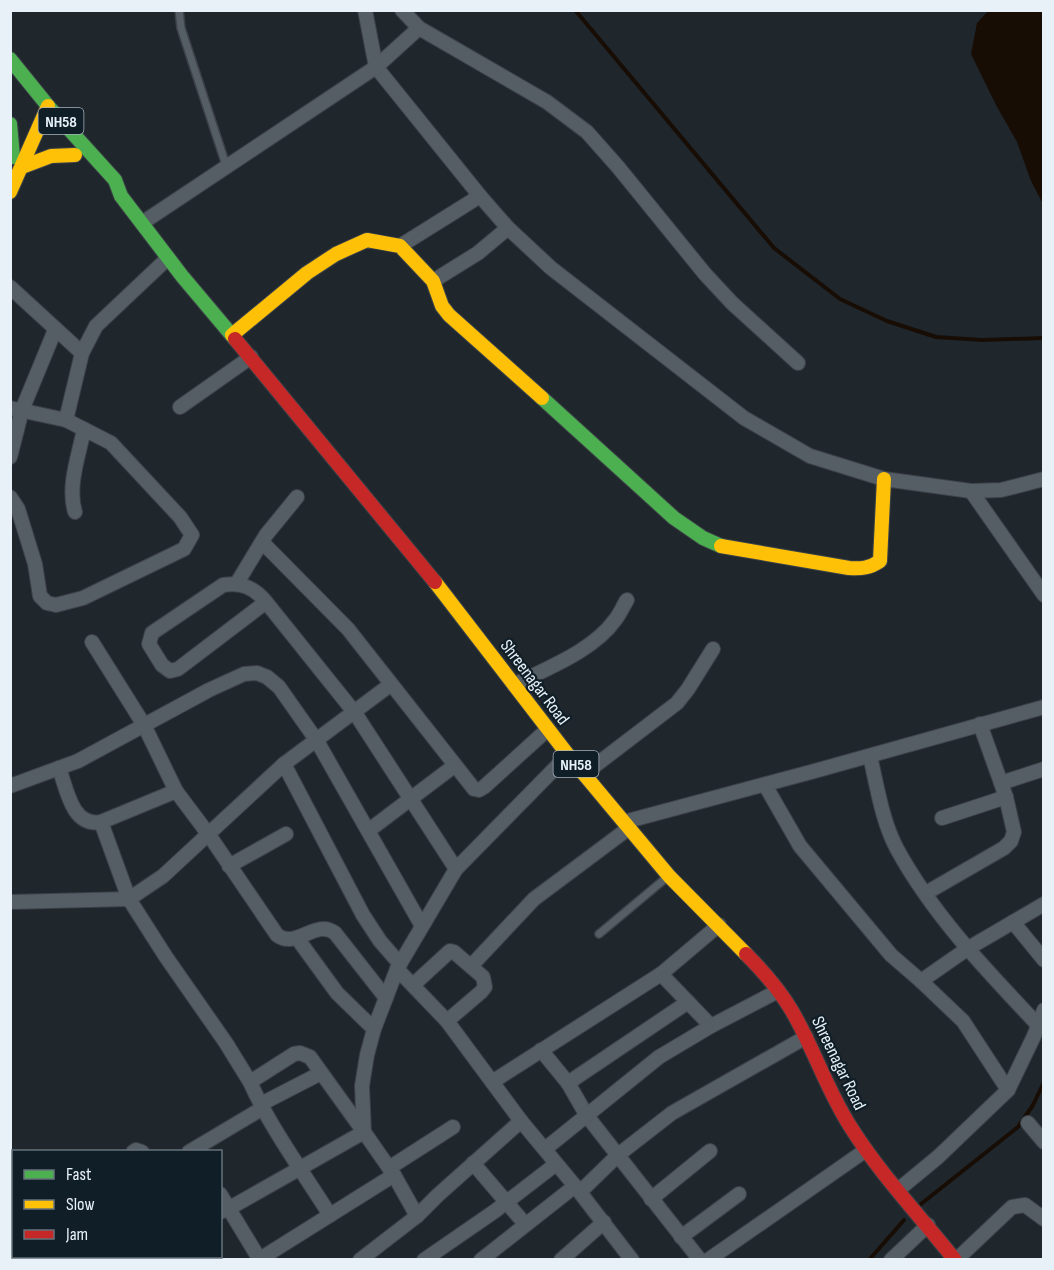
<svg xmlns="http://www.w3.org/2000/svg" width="1054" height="1270" font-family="'Sofia Sans Condensed',sans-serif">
<rect width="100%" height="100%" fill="#1f262c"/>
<polygon fill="#180d04" points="989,10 1043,11 1043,204 1031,181 1017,142 996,105 971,54 977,23"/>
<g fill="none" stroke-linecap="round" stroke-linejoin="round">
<g stroke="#180d04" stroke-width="4">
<polyline points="575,10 774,248 840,299 887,321 936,337 982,340 1044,338"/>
<polyline points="921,1204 1018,1127 1033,1105 1044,1082"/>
<polyline points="869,1260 904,1220"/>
</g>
<g stroke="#3c4248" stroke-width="10">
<g id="lane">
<polyline points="179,10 181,28 226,165"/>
<polyline points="599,934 666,878"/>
</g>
</g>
<g stroke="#3c4248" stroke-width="16">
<g id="street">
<polyline points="365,10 376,67 480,196 508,228 551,268 744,418 810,456 884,479 971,491 1001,490 1044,479"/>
<polyline points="402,10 419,28 547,102 587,132 618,167 705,274 732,303 798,363"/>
<polyline points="142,223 376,67 419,28"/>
<polyline points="400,246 480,196"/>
<polyline points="433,281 478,253 508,228"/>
<polyline points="10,287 82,353"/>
<polyline points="180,407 251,357"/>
<polyline points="10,408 66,420 111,443 180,517 192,535 184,549 83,598 56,605 47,603 40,596 35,564 18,509 10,497"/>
<polyline points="66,420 82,353 96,326 168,258"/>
<polyline points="10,457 22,410 55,330"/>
<polyline points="971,491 1044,595"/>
<path d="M75,512C67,486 79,455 84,429"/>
<polyline points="262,542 348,629 474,789 479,790 484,787 548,729"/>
<polyline points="237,583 266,535 297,497"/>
<path d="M266,602L178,669L170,671L162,665L149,644L152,633L223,585C241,582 254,587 266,602L355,713L456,869"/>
<path d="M92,642L144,725L176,791L209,835L277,935C296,950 316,918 335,933L386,998"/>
<path d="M514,685C547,668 593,651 615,620C620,614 623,606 627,600"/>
<path d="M870,756C877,786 882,821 897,849C933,915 987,971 1038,1025"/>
<polyline points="284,764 363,915 380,941 400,964"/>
<path d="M59,768C67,790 72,827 101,822L176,791"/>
<polyline points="584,774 677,703 688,689 713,649"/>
<polyline points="1001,783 1044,769"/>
<polyline points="765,785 800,846 891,955 921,981 963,1021 1008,1090 938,1157 898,1190"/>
<polyline points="10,786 78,761 209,690 244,674 257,673 267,677 279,687 317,741 422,926"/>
<polyline points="942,818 1006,797"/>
<polyline points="101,822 129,899 166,957 226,1043 250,1082"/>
<polyline points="624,822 811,772 1044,707"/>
<polyline points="368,831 454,766"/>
<polyline points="229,866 286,834"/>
<polyline points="926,893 1004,848 1011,841 1014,832 1006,797 980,724"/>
<polyline points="10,902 129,899 163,876 284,764 390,685"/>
<polyline points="1013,922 1044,960"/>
<polyline points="297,938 337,993 374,1029"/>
<polyline points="471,966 534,899 629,828"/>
<polyline points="397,969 447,1021 521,1121 575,1186 632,1260"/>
<polyline points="661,974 711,1026"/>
<polyline points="921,981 967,949 1044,904"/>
<polyline points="413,985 450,951 454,952 483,977 485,987 481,992 447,1021"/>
<polyline points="541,1050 568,1083 587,1116 700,1260"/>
<polyline points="492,1082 661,974 719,925"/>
<polyline points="568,1083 688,1002"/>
<polyline points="1008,1090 1034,1036 1044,1010"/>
<polyline points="261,1104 321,1073"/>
<polyline points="521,1121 438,1195 417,1216 394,1175 364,1132 362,1086 367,1055 374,1029 397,969 456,869 568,755"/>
<polyline points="1028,1123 1044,1142"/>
<polyline points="545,1149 659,1057 711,1026 778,991"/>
<polyline points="133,1152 136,1150 142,1152"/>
<polyline points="189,1152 263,1108"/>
<polyline points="473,1163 525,1224"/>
<polyline points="389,1168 453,1127"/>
<polyline points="580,1192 618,1155 672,1113 806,1037"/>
<polyline points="220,1194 260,1260"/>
<polyline points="651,1199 710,1151"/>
<polyline points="10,1210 14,1209"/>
<path d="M220,1212L228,1209L364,1132L310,1057L300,1053L294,1054L250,1082C271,1129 303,1172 330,1215"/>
<polyline points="681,1237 739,1194"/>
<polyline points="113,1256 114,1260"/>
<polyline points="185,1256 186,1260"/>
<polyline points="260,1259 394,1175"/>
<polyline points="47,1260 47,1256"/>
<polyline points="360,1260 417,1216"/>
<polyline points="424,1260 495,1211 556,1164"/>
<polyline points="481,1260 575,1186"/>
<polyline points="561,1260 604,1222"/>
<polyline points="708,1260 866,1150"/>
<polyline points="891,1260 928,1225"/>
<polyline points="956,1260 1012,1207 1025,1205 1044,1219"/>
</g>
</g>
<g stroke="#3c4248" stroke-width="16">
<g id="fast">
<polyline points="10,59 48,106 115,180 121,196 182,276 235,339"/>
<polyline points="10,124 13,157"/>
<polyline points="542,398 674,518 703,538 721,546"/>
</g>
</g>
<g stroke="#3c4248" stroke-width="16">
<g id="slow">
<polyline points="22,167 51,156 75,155"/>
<polyline points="10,192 48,106"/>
<polyline points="232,335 307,273 336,254 367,240 400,246 433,281 442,306 449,315 542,398"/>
<path d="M721,546L849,568C861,569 870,568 880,561L884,479"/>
<polyline points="435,582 568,755 669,876 746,954"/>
</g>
</g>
<g stroke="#3c4248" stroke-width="16">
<g id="jam">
<polyline points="235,339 435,582"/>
<path d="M746,954C763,971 780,991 792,1011C814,1049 827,1090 850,1126C880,1174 920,1216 955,1260"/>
</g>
</g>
<use href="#lane" stroke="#555d65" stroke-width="7"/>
<use href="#street" stroke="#555d65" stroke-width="14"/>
<use href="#fast" stroke="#4caf50" stroke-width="14"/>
<use href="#slow" stroke="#ffc107" stroke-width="14"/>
<use href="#jam" stroke="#c62828" stroke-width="14"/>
</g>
<g text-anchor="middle" stroke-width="4.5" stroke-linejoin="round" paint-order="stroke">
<g fill="#101e28" stroke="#a7b2ba" stroke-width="1.5">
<rect x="38.5" y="108" width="45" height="26" rx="4.5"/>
<rect x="553.5" y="751" width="45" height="26" rx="4.5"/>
</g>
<g font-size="16" font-weight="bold" fill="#e8f1f8">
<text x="61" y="127">NH58</text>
<text x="576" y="770">NH58</text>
</g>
<g font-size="18" fill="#e8f1f8" stroke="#101e28">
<text transform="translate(535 682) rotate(53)" y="6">Shreenagar Road</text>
<text transform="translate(839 1063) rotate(64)" y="6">Shreenagar Road</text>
</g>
</g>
<rect width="1054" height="1270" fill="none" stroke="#e8f1f8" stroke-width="24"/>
<rect x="12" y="1150" width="210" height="108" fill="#101e28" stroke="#66727b" stroke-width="1.5"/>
<rect x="24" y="1170" width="30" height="9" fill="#4caf50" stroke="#66727b" stroke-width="1.5"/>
<text x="66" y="1180" font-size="18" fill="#e8f1f8">Fast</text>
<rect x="24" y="1200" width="30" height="9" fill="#ffc107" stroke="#66727b" stroke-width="1.5"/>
<text x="66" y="1210" font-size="18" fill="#e8f1f8">Slow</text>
<rect x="24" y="1230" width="30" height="9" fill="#c62828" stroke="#66727b" stroke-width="1.5"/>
<text x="66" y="1240" font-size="18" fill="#e8f1f8">Jam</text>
</svg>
